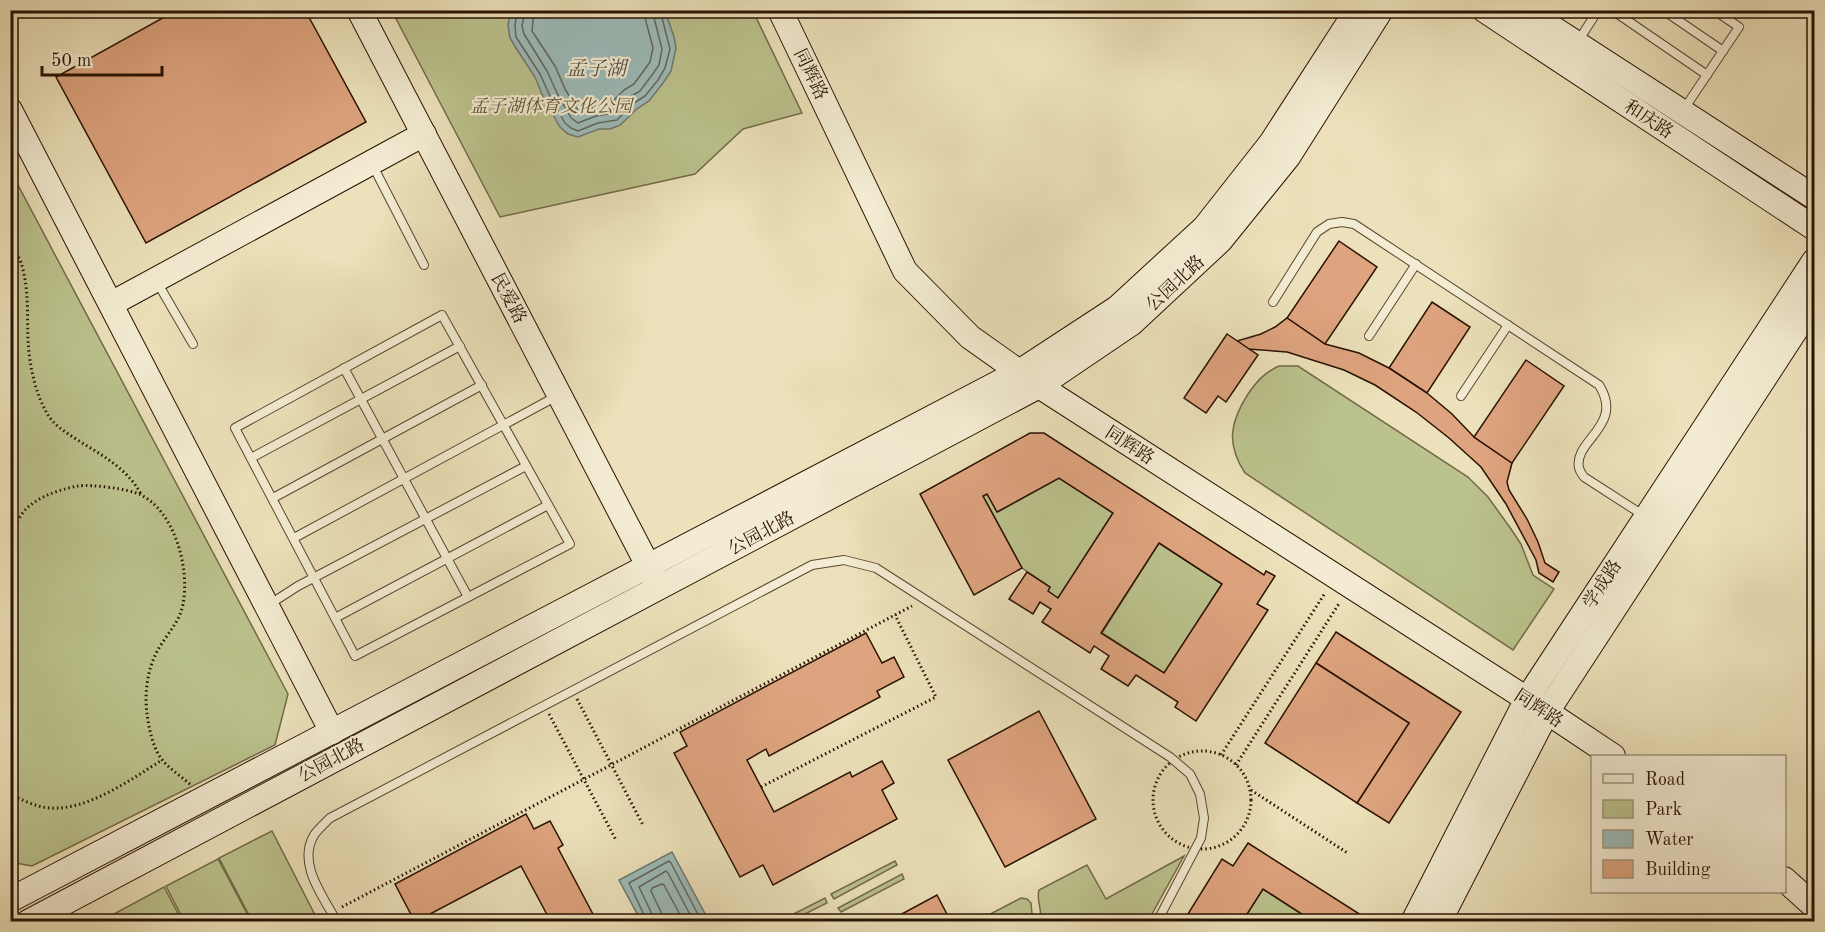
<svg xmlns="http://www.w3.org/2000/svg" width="1825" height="932" font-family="'Old Standard TT','Noto Serif SC',serif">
<rect width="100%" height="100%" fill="#ece1ba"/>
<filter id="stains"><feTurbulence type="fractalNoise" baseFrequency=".00333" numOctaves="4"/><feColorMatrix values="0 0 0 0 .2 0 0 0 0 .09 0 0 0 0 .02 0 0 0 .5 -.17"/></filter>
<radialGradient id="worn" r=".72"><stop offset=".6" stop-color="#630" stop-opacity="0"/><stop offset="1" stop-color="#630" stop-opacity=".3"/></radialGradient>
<g fill="#bbc28d" stroke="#726a48" stroke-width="1.5">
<polygon points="392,11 753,11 802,113 743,129 695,174 500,217"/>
<polygon points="10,170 288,694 275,745 32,866 10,862"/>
<path d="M1279,366H1298L1468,477L1488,497L1511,529L1521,544L1533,575L1554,589L1513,650L1245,473C1226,444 1230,422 1248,394C1257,381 1265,372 1279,366Z"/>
<polygon points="1059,478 1113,513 1058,598 1048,591 1050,587 1022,568 983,496 987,494 998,512"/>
<polygon points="1159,543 1222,584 1164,673 1102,633"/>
<polygon points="272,831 315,915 303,921 252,921 219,858"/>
<path d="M1184,856L1148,921H1040C1043,911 1036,901 1039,890L1087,865L1106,899Z"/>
<polygon points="218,859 251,921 184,921 166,886"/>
<polygon points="895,861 897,865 834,899 831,894"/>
<polygon points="902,874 904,879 841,912 838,908"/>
<polygon points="164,887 182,921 115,921 112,915"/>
<polygon points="1263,889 1308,918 1306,922 1242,922"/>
<polygon points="825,898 827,903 791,921 780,921"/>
<polygon points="1021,898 1027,899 1031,903 1032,914 1030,921 977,921"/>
</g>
<g fill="#9cbbb9" stroke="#6e7770" stroke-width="1.5">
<polygon points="511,11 665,11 674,37 676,48 671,71 663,83 649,101 638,108 620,125 610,129 599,129 578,137 568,134 560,127 544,99 535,77 516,48 510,38 508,25"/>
<polygon points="672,852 709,921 641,921 619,880"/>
</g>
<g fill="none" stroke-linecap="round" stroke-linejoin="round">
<g stroke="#62665e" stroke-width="1.5">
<polyline points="517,10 515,26 516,37 540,74 550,96 565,123 571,128 578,131 598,123 617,120 634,103 645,96 658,80 665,68 670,49 660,10"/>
<polyline points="525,10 522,26 524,34 547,71 557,93 571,118 578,123 596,116 613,113 630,97 640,91 652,75 659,65 662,49 652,10"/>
<polyline points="534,10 532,31 555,66 565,89 578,111 580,112 593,107 609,105 624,90 634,84 650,62 653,48 643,10"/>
<polyline points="646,922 645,917 629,883 669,861 671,863 702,922"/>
<polyline points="653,922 652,914 639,887 666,871 668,873 694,922"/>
<polyline points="662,922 661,912 651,891 652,888 662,884 664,885 684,922"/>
</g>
</g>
<g fill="#dea47f" stroke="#291103" stroke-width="1.5" fill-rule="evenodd">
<polygon points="177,10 305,10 366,122 146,243 56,77"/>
<polygon points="1339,241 1377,267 1325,344 1287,318"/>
<polygon points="1432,302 1470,327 1427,393 1389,368"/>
<polygon points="1287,318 1325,344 1359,353 1389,368 1427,393 1452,414 1474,437 1512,463 1507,482 1509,490 1527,519 1538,542 1545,563 1559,572 1553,582 1539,573 1536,560 1506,504 1481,467 1449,438 1416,412 1375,385 1344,370 1287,352 1248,349 1237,341 1261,334 1275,327"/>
<polygon points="1227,334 1258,355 1226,402 1218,396 1206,413 1184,398"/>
<polygon points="1526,360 1564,386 1512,463 1474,437"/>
<path d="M1030,433H1044L1264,575L1266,571L1275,576L1257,604L1268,610L1196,721L1175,707L1178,702L1136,675L1128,686L1101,669L1109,656L1094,646L1090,653L1042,622L1051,609L1040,602L1033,614L1009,599L1027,572L1050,587L1048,591L1058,598L1113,513L1059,478L997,512L987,494L983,496L1022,568L974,595L920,494ZM1159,543L1222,584L1164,673L1101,633Z"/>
<polygon points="1336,632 1461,712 1389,823 1357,803 1409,723 1316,663"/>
<polygon points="866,633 882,663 894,657 904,677 877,691 880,697 769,756 766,749 747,760 774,812 850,772 852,777 882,761 894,783 882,790 897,819 773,885 763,865 740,877 674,753 687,746 680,732"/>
<polygon points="1316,663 1409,723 1357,803 1265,743"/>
<polygon points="1039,711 1096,819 1005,867 948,760"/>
<polygon points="526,814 534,829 550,821 563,845 558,848 595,918 588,922 551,922 521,866 415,922 395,884"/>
<polygon points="1248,843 1361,915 1357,922 1306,922 1308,918 1263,889 1242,922 1183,922 1222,859 1233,866"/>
<polygon points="937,895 951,922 887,922"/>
</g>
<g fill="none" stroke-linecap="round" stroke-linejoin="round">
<g stroke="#5a4531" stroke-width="10">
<g id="lane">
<polyline points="1612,10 1707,75"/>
<polyline points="1663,10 1723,51"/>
<polyline points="1577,43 1598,10"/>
<polyline points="1684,109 1739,27 1714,10"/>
<polyline points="372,164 424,265"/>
<polyline points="157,282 193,344"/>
<path d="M1273,302L1317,232L1329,224L1342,222L1354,224L1599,385C1625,426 1573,440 1579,468C1580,472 1582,474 1584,477L1646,517"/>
<polygon points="442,315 570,544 355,656 235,428"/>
<polyline points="1369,336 1416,264"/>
<polyline points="344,368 468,597"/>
<polyline points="1461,396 1508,325"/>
<polyline points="251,458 460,346"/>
<polyline points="273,498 482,385"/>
<polyline points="294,538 557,396"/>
<polyline points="267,606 298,586 526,466"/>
<polyline points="335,618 548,505"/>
<path d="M337,922C323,896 297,864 314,835C318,829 325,823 330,818L812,565L844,560L876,568L1170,757L1190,774L1200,794L1204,818L1201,838L1157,922"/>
</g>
</g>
<g stroke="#291103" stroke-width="26">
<g id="secondary">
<polyline points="359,10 655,579"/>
<polyline points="780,10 905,271 970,337 1039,386 1547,712 1613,756"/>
<polyline points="1484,10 1814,228"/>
<polyline points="1525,10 1814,197"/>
<polyline points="10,110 332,732"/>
<polyline points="111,304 424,134"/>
<polyline points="1784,879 1814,906"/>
<polyline points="10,900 1019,372 1117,308 1205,227 1271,143 1357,10"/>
<polyline points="28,922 1039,386 1132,323 1220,241 1288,157 1381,10"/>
<polyline points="1413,922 1527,699 1814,261"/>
<polyline points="1439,922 1547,712 1814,302"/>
</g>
</g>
<g stroke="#291103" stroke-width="3" stroke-dasharray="1.5 3" stroke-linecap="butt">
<path d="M10,241C14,249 20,258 22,266C29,290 27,315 28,339C29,365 35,393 48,415C54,425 65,432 76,439C101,455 126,467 141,494"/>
<path d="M10,533C16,525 21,513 28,507C42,495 62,489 78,486C91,484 130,489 141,495C175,512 190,569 183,604C180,621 168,633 159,648C148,666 144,692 147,714C149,729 153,749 163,761C171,770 182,777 191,785"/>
<polyline points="577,699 643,825"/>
<polyline points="549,714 616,840"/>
<circle cx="1202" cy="800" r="49"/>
<polyline points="1221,755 1325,593"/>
<polyline points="1236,765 1340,602"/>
<polyline points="761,787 936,697 895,615"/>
<polyline points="1251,790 1349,854"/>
<path d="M10,794C22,800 36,807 50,808C87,811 132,779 162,760"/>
<polyline points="342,907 912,606"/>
</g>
<use href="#lane" stroke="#f3ecd2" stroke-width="8"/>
<use href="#secondary" stroke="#f3ecd2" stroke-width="24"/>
</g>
<g text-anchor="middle" stroke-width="4.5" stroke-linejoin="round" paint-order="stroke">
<g font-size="18" fill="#291103" stroke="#f3ecd2">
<text transform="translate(811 74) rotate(64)" y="6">同辉路</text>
<text transform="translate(1649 119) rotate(33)" y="6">和庆路</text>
<text transform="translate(1175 283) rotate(-43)" y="6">公园北路</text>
<text transform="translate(509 298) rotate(62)" y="6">民爱路</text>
<text transform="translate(1130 445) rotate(33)" y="6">同辉路</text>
<text transform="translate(761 533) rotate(-28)" y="6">公园北路</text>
<text transform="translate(1602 584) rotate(-57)" y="6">学成路</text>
<text transform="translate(1539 708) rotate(33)" y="6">同辉路</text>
<text transform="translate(331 760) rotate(-28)" y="6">公园北路</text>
</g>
<g font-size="18" font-style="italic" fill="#5c4f33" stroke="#f3ecd2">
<text x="551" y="112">孟子湖体育文化公园</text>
</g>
<g font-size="20" font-style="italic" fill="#514c43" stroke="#f3ecd2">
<text x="596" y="75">孟子湖</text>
</g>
</g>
<rect width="1825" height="932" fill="none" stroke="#ece1ba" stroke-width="36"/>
<rect x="12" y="12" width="1801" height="908" fill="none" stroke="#291103" stroke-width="3"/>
<rect x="18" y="18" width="1789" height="896" fill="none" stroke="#291103" stroke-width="1.5"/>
<rect x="1591" y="755" width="195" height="138" fill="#f3ecd2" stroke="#a2947f" stroke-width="1.5"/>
<rect x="1603" y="774" width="30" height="9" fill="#f3ecd2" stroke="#a2947f" stroke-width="1.5"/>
<text x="1645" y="785" font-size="18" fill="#291103">Road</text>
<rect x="1603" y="800" width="30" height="18" fill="#bbc28d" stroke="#a2947f" stroke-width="1.5"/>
<text x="1645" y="815" font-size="18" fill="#291103">Park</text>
<rect x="1603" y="830" width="30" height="18" fill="#9cbbb9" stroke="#a2947f" stroke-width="1.5"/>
<text x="1645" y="845" font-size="18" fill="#291103">Water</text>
<rect x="1603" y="860" width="30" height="18" fill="#dea47f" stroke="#a2947f" stroke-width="1.5"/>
<text x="1645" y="875" font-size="18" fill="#291103">Building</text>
<path d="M42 66v9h120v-9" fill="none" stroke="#291103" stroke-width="3"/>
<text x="51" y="66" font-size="18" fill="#291103" stroke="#f3ecd2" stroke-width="4.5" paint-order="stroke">50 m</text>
<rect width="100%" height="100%" filter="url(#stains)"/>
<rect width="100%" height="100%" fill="url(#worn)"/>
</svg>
